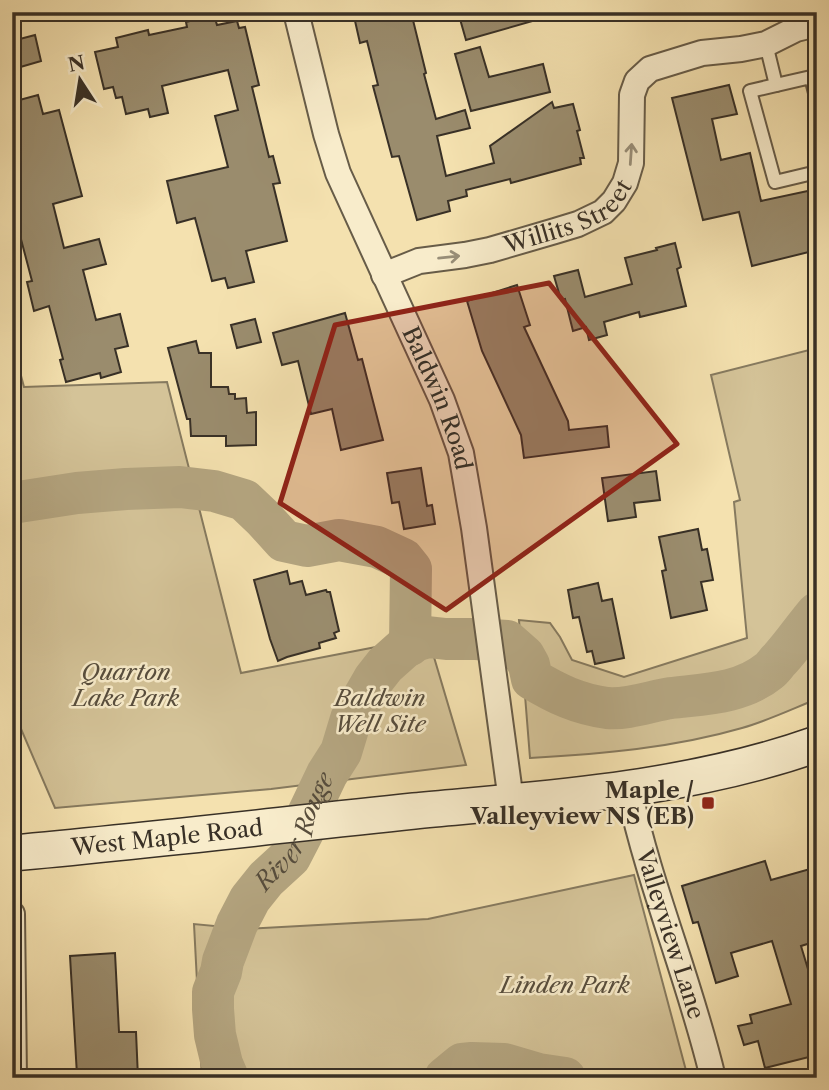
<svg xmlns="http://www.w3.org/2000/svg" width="829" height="1090" font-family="'Libre Caslon Text',serif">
<rect width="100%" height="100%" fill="#f4e1af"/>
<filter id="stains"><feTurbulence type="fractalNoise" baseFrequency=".00286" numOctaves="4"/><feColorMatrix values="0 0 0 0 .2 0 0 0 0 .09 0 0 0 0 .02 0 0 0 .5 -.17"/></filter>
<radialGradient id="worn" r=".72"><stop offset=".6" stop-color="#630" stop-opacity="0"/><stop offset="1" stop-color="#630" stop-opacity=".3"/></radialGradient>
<g fill="#d4c398" stroke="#867a5f" stroke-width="2">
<polygon points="12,342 24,387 167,382 241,673 428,637 466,765 271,789 55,808 12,708"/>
<path d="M817,348V699C792,709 767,721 742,728C673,748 601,754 530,758L519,620L550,623L560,637L572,660L624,677L747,638L734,502L740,500L711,375Z"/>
<polygon points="634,875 688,1078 202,1078 194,924 246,929 428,919"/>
</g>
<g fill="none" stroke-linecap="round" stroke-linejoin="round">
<g stroke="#b4a580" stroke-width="42">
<polyline points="12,503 77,493 126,489 180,487 214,491 244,500 264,519 284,541 307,546 339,540 377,547 403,559 411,569 410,645"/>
<path id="s1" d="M228,1078L222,1064L215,1035L213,1009V992L221,972L223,961L237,924L250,899L266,879L290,857L305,828L307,816L327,774L341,752L351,719L374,679L385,665L403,649L414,641L428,637L446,639H476L507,641L524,656L529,665L532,679C557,694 578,704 607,708C628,710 651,701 671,698C704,694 741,694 769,671C773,668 776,663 780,659C793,645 804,628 817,613"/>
<polyline points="445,1078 462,1064 472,1063 504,1064 538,1074 565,1078"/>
</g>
</g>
<g fill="#9a8c6d" stroke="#383026" stroke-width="2">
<polygon points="353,12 411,12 426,73 424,74 436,119 465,110 470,128 437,136 446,176 494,163 490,146 552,102 554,108 573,104 580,130 577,131 584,158 580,158 581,164 511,183 510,179 466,190 467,196 448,201 450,211 417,220 399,156 392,157 373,86 378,85 367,41 360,43"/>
<polygon points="458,12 543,12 543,18 466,40"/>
<polygon points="214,15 217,25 237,21 239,28 245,27 259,85 252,87 269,157 273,156 280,183 273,184 287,241 246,251 254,282 228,288 225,278 212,281 195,218 177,223 167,181 228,167 215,116 238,110 228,70 162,86 168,113 150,117 148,109 126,114 122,97 116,98 113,87 104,89 95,52 118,47 116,38 148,30 149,35 187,27 186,22"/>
<polygon points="35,35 41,61 17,68 12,51 12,41"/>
<polygon points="480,47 489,77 543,64 550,92 471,111 455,54"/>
<polygon points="729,85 737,114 712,119 721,160 750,153 761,201 817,189 817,250 752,266 739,212 703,220 672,98"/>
<polygon points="38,95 43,114 59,110 82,196 53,204 64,248 99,239 106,264 83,270 96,320 120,314 128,346 115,349 121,372 101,378 100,373 66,382 60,360 63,359 49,306 34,311 27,282 32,281 17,224 12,226 12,102"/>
<polygon points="675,243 681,267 677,269 686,306 640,317 639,312 604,322 607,335 589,340 586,327 573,331 565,299 561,300 554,276 578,270 585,297 632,284 625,258 657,250 656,248"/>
<polygon points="517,285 530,325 524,327 568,421 569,430 607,426 609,447 524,458 521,435 482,351 467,301"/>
<polygon points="345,313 358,360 362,359 383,440 341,450 332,409 311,414 298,361 282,365 273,333"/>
<polygon points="255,319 261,342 237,348 231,325"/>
<polygon points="196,341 199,353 211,353 211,387 228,387 229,394 235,394 235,399 246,398 247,413 256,412 256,445 226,446 226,436 191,436 190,419 187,419 168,348"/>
<polygon points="421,468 427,506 432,505 435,524 404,529 399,502 392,503 387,473"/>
<polygon points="656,471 660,500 634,503 636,517 608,521 602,478"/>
<polygon points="698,529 702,550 707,549 713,580 701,582 707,610 671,618 662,571 666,570 659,537"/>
<polygon points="287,571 290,584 302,581 306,595 326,590 327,592 330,592 339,631 334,633 336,638 319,643 320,648 287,657 278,661 270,639 254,580"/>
<polygon points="598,583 602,601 612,599 624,658 595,664 592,651 587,652 579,617 573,618 568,590"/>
<polygon points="765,861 771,880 817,867 817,941 801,946 817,999 817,1055 765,1068 758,1041 744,1045 738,1026 752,1023 750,1015 791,1004 772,941 731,953 738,976 716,983 698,922 693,923 682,886"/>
<polygon points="115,953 119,1032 136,1032 138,1078 87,1078 87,1074 77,1075 70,956"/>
</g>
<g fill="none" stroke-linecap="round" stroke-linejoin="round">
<g stroke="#675c48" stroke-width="16">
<g id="service">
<polyline points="766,44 776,85"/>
<polyline points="817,101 811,77 750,91 775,182 817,172"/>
</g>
</g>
<g stroke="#675c48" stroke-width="28">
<g id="minor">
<path id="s2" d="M296,12L326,134L338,173L442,400L461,453L474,528L511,801"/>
<path id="s3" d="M384,275L419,261L465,255L490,250L555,231L578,224L603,212L614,201L625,183L631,163L632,95L637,81L650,69L702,53L741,49L766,44L796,29L817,24"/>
<path id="s4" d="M629,790C650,888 690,980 713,1078"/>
<polyline points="12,914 14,1078"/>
</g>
</g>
<g stroke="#383026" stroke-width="38">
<g id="secondary">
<path id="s5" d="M12,853C146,841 280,825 414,811C550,798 687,790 817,744"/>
</g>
</g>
<use href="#service" stroke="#f8eccb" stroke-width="12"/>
<use href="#minor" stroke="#f8eccb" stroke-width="24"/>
<use href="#secondary" stroke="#f8eccb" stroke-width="35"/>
</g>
<defs><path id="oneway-shaft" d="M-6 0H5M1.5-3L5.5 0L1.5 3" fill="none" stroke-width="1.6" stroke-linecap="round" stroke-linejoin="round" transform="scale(1.75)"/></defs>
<g stroke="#988e78">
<use href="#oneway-shaft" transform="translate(631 154) rotate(-86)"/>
<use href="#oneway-shaft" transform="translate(449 257) rotate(-6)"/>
</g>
<path fill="#8f2418" fill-opacity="0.2" stroke="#8f2418" stroke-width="5" stroke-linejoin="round" d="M549,283L677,444L446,610L280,503L335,325Z"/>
<rect fill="#8f2418" stroke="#f8eccb" stroke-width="2.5" x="701" y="796" width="14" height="14" rx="3.5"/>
<g text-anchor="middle" stroke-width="5" stroke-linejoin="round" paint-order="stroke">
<g font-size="23" fill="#383026" stroke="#f8eccb">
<text dy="8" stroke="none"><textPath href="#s3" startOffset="196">Willits Street</textPath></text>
<text dy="8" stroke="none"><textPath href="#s2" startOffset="413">Baldwin Road</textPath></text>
<text dy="8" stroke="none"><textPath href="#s5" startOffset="156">West Maple Road</textPath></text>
<text dy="8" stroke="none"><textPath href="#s4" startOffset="150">Valleyview Lane</textPath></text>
</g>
<g font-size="23" font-style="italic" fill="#574d3d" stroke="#f8eccb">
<text x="126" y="680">Quarton<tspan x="126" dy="26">Lake Park</tspan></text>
<text x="380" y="706">Baldwin<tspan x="380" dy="26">Well Site</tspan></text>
<text x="565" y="993">Linden Park</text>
</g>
<g font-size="23" font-weight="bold" fill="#383026" stroke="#f8eccb" text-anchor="end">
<text x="694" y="798">Maple /<tspan x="694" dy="26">Valleyview NS (EB)</tspan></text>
</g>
<g font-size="24" font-style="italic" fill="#574d3c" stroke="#f8eccb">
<text dy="8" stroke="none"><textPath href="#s1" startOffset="271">River Rouge</textPath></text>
</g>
</g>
<rect width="829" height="1090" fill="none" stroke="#f4e1af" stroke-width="42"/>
<rect x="14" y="14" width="801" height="1062" fill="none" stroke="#383026" stroke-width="3.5"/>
<rect x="21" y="21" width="787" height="1048" fill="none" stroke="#383026" stroke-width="2"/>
<g transform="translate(80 80) rotate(348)" stroke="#f8eccb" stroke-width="5" paint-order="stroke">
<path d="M0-5L12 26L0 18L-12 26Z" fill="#383026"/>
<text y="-10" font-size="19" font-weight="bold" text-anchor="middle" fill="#383026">N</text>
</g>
<rect width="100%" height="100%" filter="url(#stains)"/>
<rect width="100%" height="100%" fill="url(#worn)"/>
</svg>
